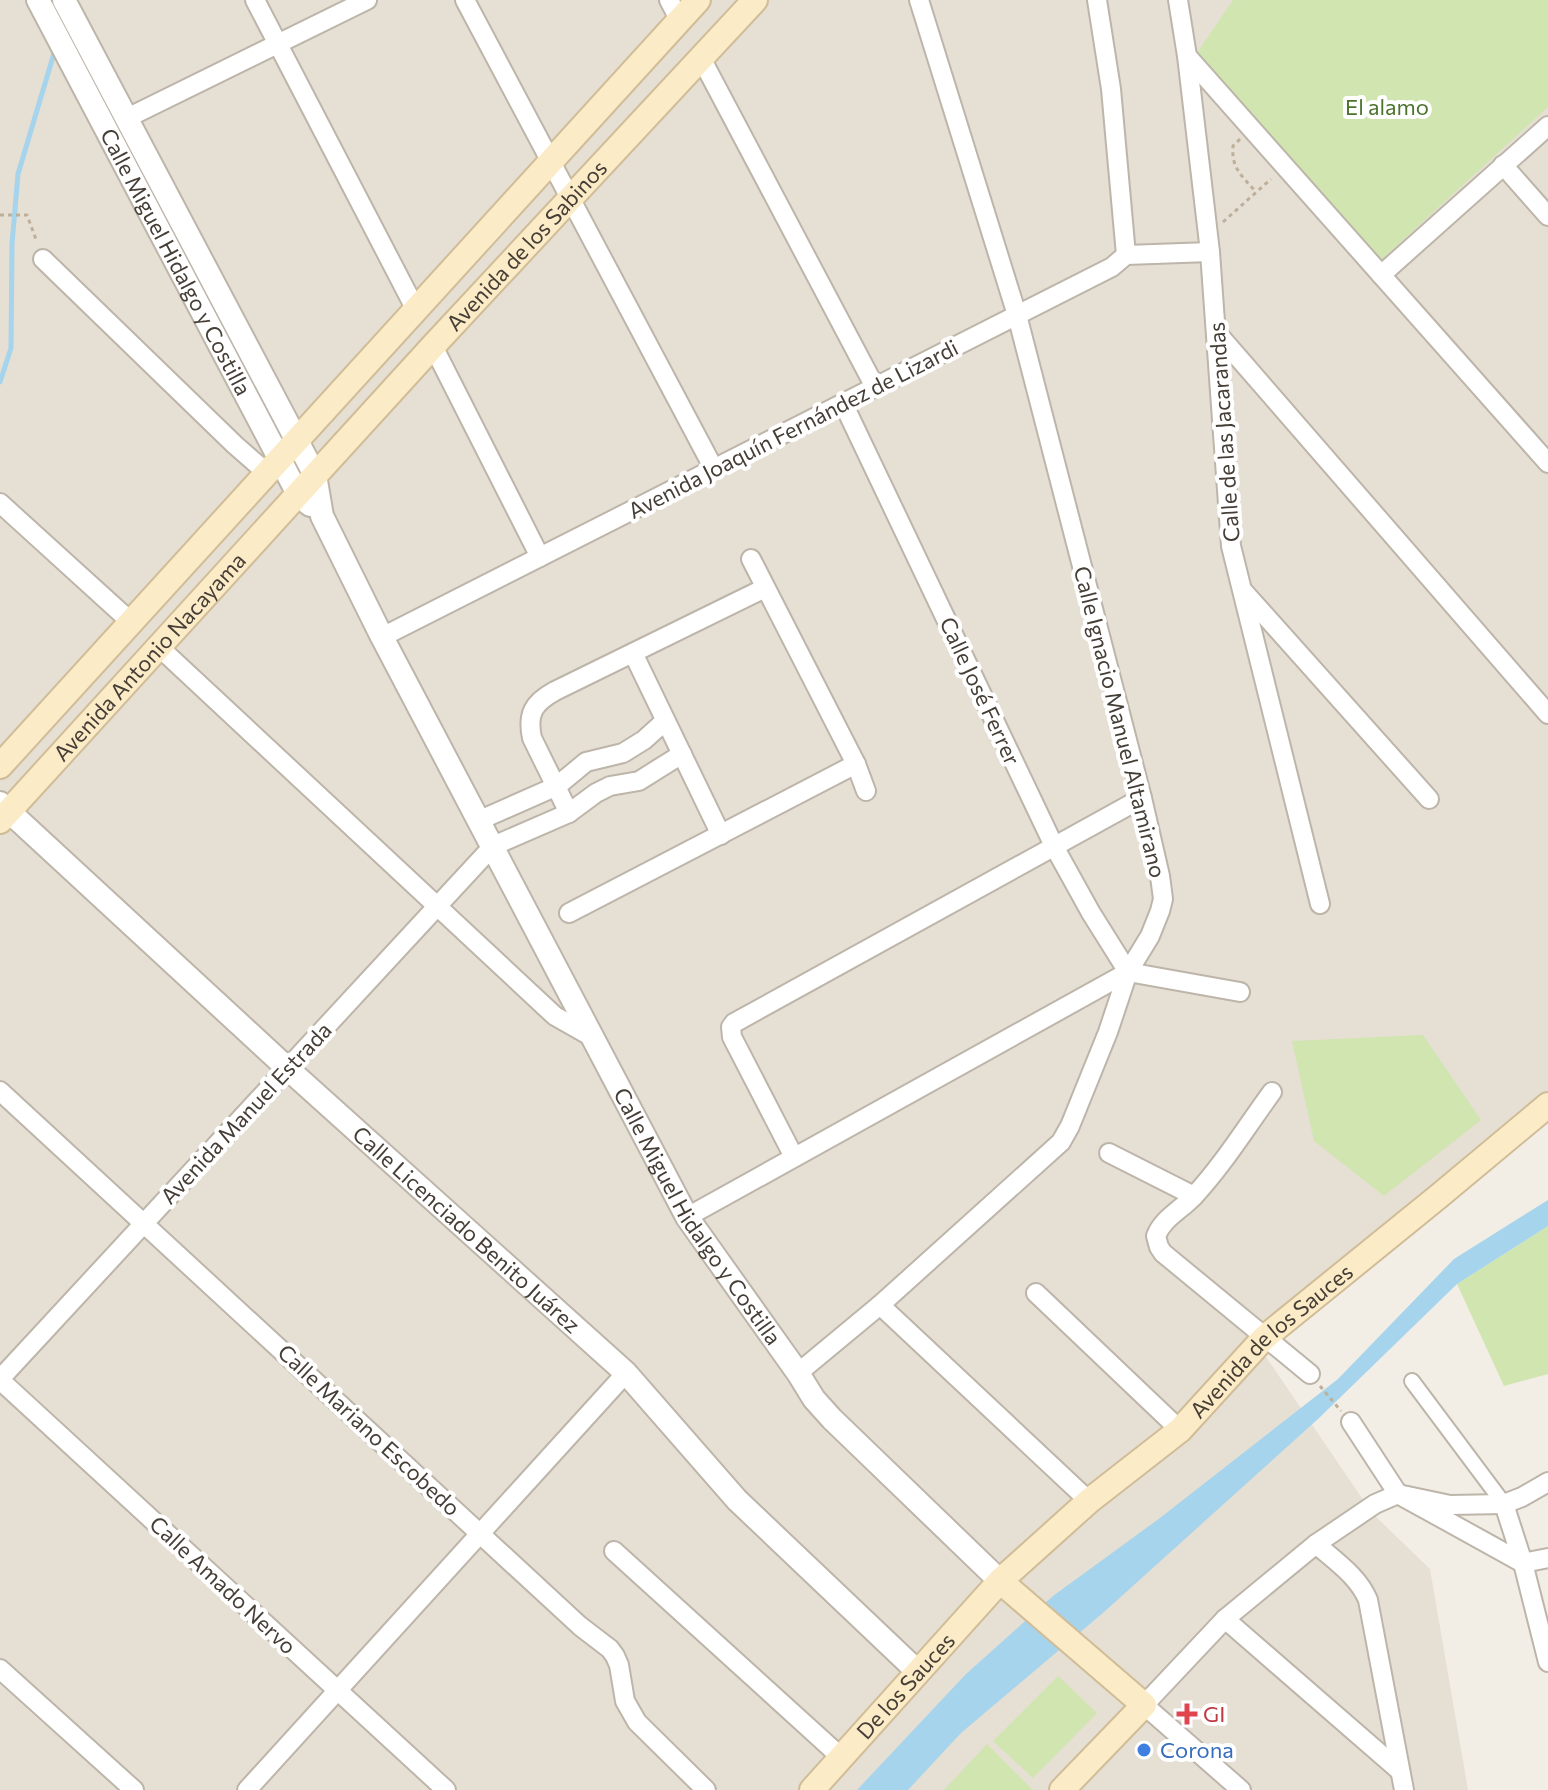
<svg xmlns="http://www.w3.org/2000/svg" width="1548" height="1790" font-family="Commissioner,sans-serif">
<rect width="100%" height="100%" fill="#f2eee6"/>
<polygon fill="#e6dfd4" points="0,0 1548,0 1548,1108 1264,1354 1372,1513 1430,1569 1468,1790 0,1790"/>
<g fill="#d1e5b1">
<polygon points="1233,0 1548,0 1548,107 1380,261 1197,53"/>
<polygon points="1423,1035 1481,1120 1384,1196 1314,1141 1292,1041"/>
<polygon points="1548,1226 1548,1374 1504,1386 1457,1284"/>
<polygon points="1058,1676 1097,1713 1033,1778 993,1741"/>
<polygon points="987,1744 1033,1790 944,1790"/>
</g>
<polygon fill="#a5d4ec" points="1548,1200 1548,1226 1457,1284 1318,1419 1104,1612 961,1733 908,1790 857,1790 966,1674 1053,1596 1160,1518 1338,1379 1454,1259"/>
<g fill="none" stroke-linecap="round" stroke-linejoin="round">
<polyline stroke="#a5d4ec" stroke-width="5" points="0,382 11,348 12,244 18,174 55,50"/>
<g stroke="#bdb5a9" stroke-width="18">
<polyline id="pedestrian" points="1412,1381 1504,1504"/>
</g>
<g stroke="#bdb5a9" stroke-width="22">
<g id="minor">
<polyline points="255,0 416,310"/>
<polyline points="465,0 714,469"/>
<polyline points="669,0 680,21"/>
<polyline points="1097,0 1111,89 1126,255"/>
<polyline points="1178,0 1187,56 1210,252 1231,546 1320,904"/>
<polyline points="1187,56 1548,463"/>
<polyline points="701,58 875,387"/>
<polyline points="127,118 367,0"/>
<polyline points="1503,165 1548,216"/>
<polyline points="43,259 235,445 267,473"/>
<polyline points="1381,275 1548,126"/>
<polyline points="1217,333 1548,714"/>
<polyline points="433,346 540,557"/>
<polyline points="843,403 1055,848 1091,913 1128,972"/>
<polyline points="0,503 131,622"/>
<polyline points="751,559 856,764 866,791"/>
<polyline points="1244,592 1429,799"/>
<polyline points="382,637 1112,267 1126,255 1210,252"/>
<polyline points="159,647 555,1016 592,1037"/>
<polyline points="633,653 721,835"/>
<path d="M569,813L532,738C527,714 533,703 555,691L765,588"/>
<polyline points="480,820 557,786 586,762 623,753 644,740 665,721"/>
<polyline points="569,913 856,764"/>
<polyline points="1128,972 1240,992"/>
<polyline points="0,1091 580,1626 610,1649 615,1656 619,1665 625,1701 637,1722 706,1790"/>
<path d="M1272,1092C1247,1126 1223,1165 1194,1196C1181,1210 1162,1219 1156,1236L1159,1247L1163,1253L1310,1374"/>
<polyline points="1109,1153 1194,1196"/>
<polyline points="794,1157 732,1037 731,1027 734,1023 1142,798"/>
<polyline points="687,1217 1128,972"/>
<polyline points="1036,1293 1180,1430"/>
<polyline points="880,1305 1089,1501"/>
<polyline points="798,1373 880,1305 1061,1142 1070,1126 1108,1032 1128,972 1150,936 1160,911 1163,899 1160,876 1142,798 1017,315 919,0"/>
<polyline points="0,1379 493,846 569,813 596,793 610,786 639,781 682,754"/>
<polyline points="0,1380 446,1790"/>
<polyline points="1351,1422 1398,1494 1523,1563 1548,1558"/>
<polyline points="1504,1504 1523,1563 1548,1662"/>
<path d="M1316,1544C1335,1561 1358,1576 1368,1600L1404,1790"/>
<polyline points="614,1551 842,1758"/>
<polyline points="1225,1619 1400,1771"/>
<polyline points="0,1669 134,1790"/>
<polyline points="247,1790 626,1373"/>
<polyline points="1241,1790 1144,1705 1225,1619 1316,1544 1375,1504 1398,1494 1450,1505 1504,1504 1522,1497 1548,1482"/>
</g>
</g>
<g stroke="#bdb5a9" stroke-width="26">
<g id="tertiary">
<path id="s1" d="M38,0L298,494L310,505"/>
<path id="s2" d="M64,0L315,475L322,516L382,637L687,1217L798,1373L814,1399L832,1419L1000,1581"/>
<path id="s3" d="M0,803L287,1068L626,1373L737,1500L917,1671"/>
</g>
</g>
<g stroke="#d0bd98" stroke-width="28">
<g id="secondary">
<polyline points="0,766 698,0"/>
<path id="s4" d="M0,821L433,346L755,0"/>
<polyline points="1000,1581 1144,1705 1062,1790"/>
<path id="s5" d="M812,1790L1000,1581L1089,1501L1180,1430L1264,1338L1439,1196L1548,1105"/>
</g>
</g>
<g stroke="#beaf9b" stroke-width="3" stroke-dasharray="4 4" stroke-linecap="butt">
<path d="M1240,139L1233,146C1231,168 1242,176 1256,192"/>
<polyline points="0,215 27,215 37,242"/>
<polyline points="1223,222 1271,179"/>
<polyline points="1320,1386 1341,1411"/>
</g>
<use href="#pedestrian" stroke="#fff" stroke-width="14"/>
<use href="#minor" stroke="#fff" stroke-width="18"/>
<use href="#tertiary" stroke="#fff" stroke-width="22"/>
<use href="#secondary" stroke="#fcebc7" stroke-width="24"/>
</g>
<path fill="#e0444e" stroke="#fff" stroke-width="3" d="M1183 1702h8v8h8v8h-8v8h-8v-8h-8v-8h8z"/>
<circle fill="#3f7fe0" stroke="#fff" stroke-width="3" cx="1144" cy="1750" r="8"/>
<g text-anchor="middle" stroke-width="8" stroke-linejoin="round" paint-order="stroke">
<g font-size="22" fill="#4c732c" stroke="#fff">
<text x="1387" y="115">El alamo</text>
</g>
<g font-size="22" fill="#453e36" stroke="#fff">
<text dy="8" stroke="none"><textPath href="#s4" startOffset="780">Avenida de los Sabinos</textPath></text>
<text dy="8" stroke="none"><textPath href="#s1" startOffset="296">Calle Miguel Hidalgo y Costilla</textPath></text>
<text transform="translate(793 429) rotate(-27)" y="8">Avenida Joaquín Fernández de Lizardi</text>
<text transform="translate(1224 432) rotate(-94)" y="8">Calle de las Jacarandas</text>
<text dy="8" stroke="none"><textPath href="#s4" startOffset="222">Avenida Antonio Nacayama</textPath></text>
<text transform="translate(980 691) rotate(65)" y="8">Calle José Ferrer</text>
<text transform="translate(1120 722) rotate(76)" y="8">Calle Ignacio Manuel Altamirano</text>
<text transform="translate(246 1113) rotate(-47)" y="8">Avenida Manuel Estrada</text>
<text dy="8" stroke="none"><textPath href="#s2" startOffset="1374">Calle Miguel Hidalgo y Costilla</textPath></text>
<text dy="8" stroke="none"><textPath href="#s3" startOffset="632">Calle Licenciado Benito Juárez</textPath></text>
<text dy="8" stroke="none"><textPath href="#s5" startOffset="644">Avenida de los Sauces</textPath></text>
<text transform="translate(369 1430) rotate(43)" y="8">Calle Mariano Escobedo</text>
<text transform="translate(223 1585) rotate(43)" y="8">Calle Amado Nervo</text>
<text dy="8" stroke="none"><textPath href="#s5" startOffset="140">De los Sauces</textPath></text>
</g>
<g font-size="22" fill="#be3a42" stroke="#fff" text-anchor="start">
<text x="1203" y="1722">GI</text>
</g>
<g font-size="22" fill="#366cbe" stroke="#fff" text-anchor="start">
<text x="1160" y="1758">Corona</text>
</g>
</g>
</svg>
